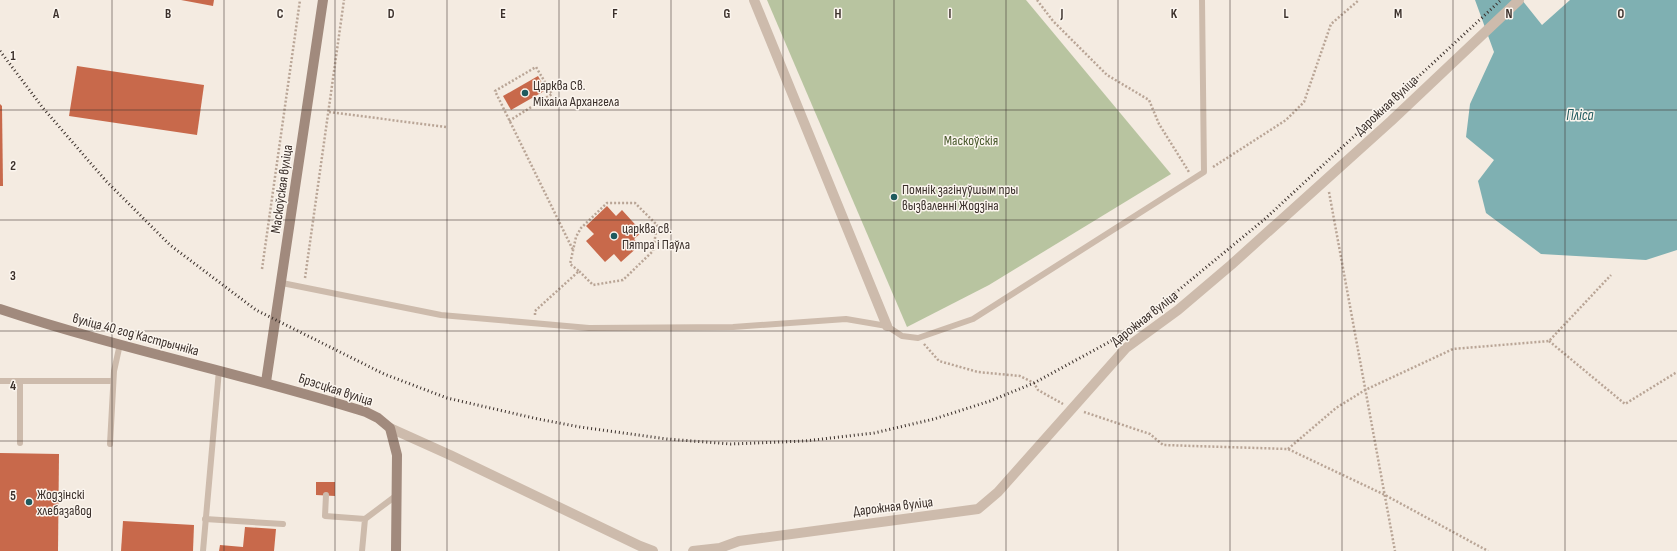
<svg xmlns="http://www.w3.org/2000/svg" width="1677" height="551" font-family="'Sofia Sans Condensed',sans-serif">
<rect width="100%" height="100%" fill="#f4ebe1"/>
<polygon fill="#b8c4a0" points="767,0 1026,0 1171,174 989,285 907,327"/>
<polygon fill="#7fb0b2" points="1475,0 1522,0 1542,25 1570,0 1677,0 1677,250 1646,260 1541,254 1486,213 1478,181 1494,160 1466,137 1470,104 1494,52"/>
<g fill="#c8694b">
<polygon points="181,0 214,0 213,6"/>
<polygon points="77,66 204,85 197,135 69,116"/>
<polygon points="538,76 546,90 511,110 503,96"/>
<polygon points="0,104 2,106 3,186 0,186"/>
<polygon points="607,206 616,216 622,210 642,232 634,239 640,245 621,262 614,254 605,262 586,241 594,234 586,226"/>
<polygon points="0,453 59,454 58,551 0,551"/>
<polygon points="316,482 335,482 335,496 316,495"/>
<polygon points="123,521 194,525 193,551 121,551"/>
<polygon points="245,527 276,529 274,551 219,551 220,545 243,547"/>
</g>
<g fill="none" stroke-linecap="round" stroke-linejoin="round">
<g stroke="#b9a596" stroke-width="2.5" stroke-dasharray="2 2" stroke-linecap="butt">
<polyline points="1037,0 1053,21 1107,75 1149,100 1159,124 1189,172"/>
<polyline points="329,112 446,127"/>
<polyline points="509,121 552,94 536,67 495,91 573,250"/>
<polyline points="1213,167 1286,120 1304,102 1331,24 1359,0"/>
<polyline points="1329,192 1395,551"/>
<polyline points="262,269 300,0"/>
<polyline points="305,278 344,0"/>
<polyline points="535,315 535,311 579,271 570,264 576,237 581,228 607,203 635,203 657,225 653,251 623,280 593,285 579,271"/>
<polyline points="1549,341 1625,404 1677,372"/>
<polyline points="924,344 939,361 978,372 1020,376 1034,383 1038,390 1063,404"/>
<polyline points="1084,412 1150,434 1163,445 1288,449 1385,495 1488,551"/>
<polyline points="1288,449 1336,408 1365,390 1453,349 1549,341 1611,275"/>
</g>
<g stroke="#cdbbac" stroke-width="6">
<polyline points="282,283 441,315 589,328 733,327 846,319 887,326 902,336 918,338 973,319 1204,172 1202,0"/>
<polyline points="0,381 113,381"/>
<polyline points="20,381 20,443"/>
<polyline points="110,444 114,371 120,344"/>
<polyline points="326,495 325,516 365,519 362,551"/>
<polyline points="205,519 283,524"/>
<polyline points="365,519 397,495"/>
<polyline points="203,551 219,370"/>
</g>
<g stroke="#cdbbac" stroke-width="10">
<polyline points="754,0 887,326"/>
<polyline points="390,428 450,455 640,546 653,551"/>
<polyline points="693,551 720,548 739,541 978,509 998,492 1126,348 1178,310 1231,265 1391,121 1519,0"/>
</g>
<g stroke="#a18a7d" stroke-width="10">
<path d="M0,309C120,349 245,374 366,412L378,418L390,428L397,455L396,551"/>
<polyline points="266,382 323,0"/>
</g>
<polyline stroke="#3b302b" stroke-width="3" stroke-dasharray="1 3" stroke-linecap="butt" points="0,51 43,108 106,181 170,245 256,310 384,374 447,398 538,419 580,427 667,439 731,444 805,441 874,433 934,419 990,401 1034,383 1111,341 1169,298 1266,218 1501,0"/>
</g>
<path fill="none" stroke="#3b302b" stroke-width="1" stroke-opacity="0.55" d="M112,0V551M224,0V551M335,0V551M447,0V551M559,0V551M671,0V551M783,0V551M894,0V551M1006,0V551M1118,0V551M1230,0V551M1342,0V551M1453,0V551M1565,0V551M0,110H1677M0,220H1677M0,331H1677M0,441H1677"/>
<g fill="#1f5a5e" stroke="#fbf5ee" stroke-width="1.5">
<circle cx="525" cy="93" r="4"/>
<circle cx="894" cy="197" r="4"/>
<circle cx="614" cy="236" r="4"/>
<circle cx="29" cy="502" r="4"/>
</g>
<g text-anchor="middle" stroke-width="3" stroke-linejoin="round" paint-order="stroke">
<g font-size="14" fill="#3b302b" stroke="#fbf5ee" text-anchor="start">
<text x="533" y="90">Царква Св.<tspan x="533" dy="16">Міхаіла Архангела</tspan></text>
<text x="902" y="194">Помнік загінуўшым пры<tspan x="902" dy="16">вызваленні Жодзіна</tspan></text>
<text x="622" y="233">царква св.<tspan x="622" dy="16">Пятра і Паўла</tspan></text>
<text x="37" y="499">Жодзінскі<tspan x="37" dy="16">хлебазавод</tspan></text>
</g>
<g font-size="14" fill="#3b302b" stroke="#fbf5ee">
<text transform="translate(1386 105) rotate(-43)" y="5">Дарожная вуліца</text>
<text transform="translate(281 189) rotate(-82)" y="5">Маскоўская вуліца</text>
<text transform="translate(1144 318) rotate(-38)" y="5">Дарожная вуліца</text>
<text transform="translate(136 334) rotate(15)" y="5">вуліца 40 год Кастрычніка</text>
<text transform="translate(336 389) rotate(18)" y="5">Брэсцкая вуліца</text>
<text transform="translate(893 506) rotate(-7)" y="5">Дарожная вуліца</text>
</g>
<g font-size="14" fill="#4a5a2e" stroke="#fbf5ee">
<text x="971" y="145">Маскоўскія</text>
</g>
<g font-size="15" font-style="italic" fill="#1f5a5e" stroke="#fbf5ee">
<text x="1580" y="120">Пліса</text>
</g>
</g>
<g font-size="13" text-anchor="middle" font-weight="bold" fill="#3b302b" stroke="#fbf5ee" stroke-width="3" stroke-linejoin="round" paint-order="stroke">
<text x="56" y="18">A</text>
<text x="168" y="18">B</text>
<text x="280" y="18">C</text>
<text x="391" y="18">D</text>
<text x="503" y="18">E</text>
<text x="615" y="18">F</text>
<text x="727" y="18">G</text>
<text x="838" y="18">H</text>
<text x="950" y="18">I</text>
<text x="1062" y="18">J</text>
<text x="1174" y="18">K</text>
<text x="1286" y="18">L</text>
<text x="1398" y="18">M</text>
<text x="1509" y="18">N</text>
<text x="1621" y="18">O</text>
<text x="13" y="60">1</text>
<text x="13" y="170">2</text>
<text x="13" y="280">3</text>
<text x="13" y="390">4</text>
<text x="13" y="500">5</text>
</g>
</svg>
